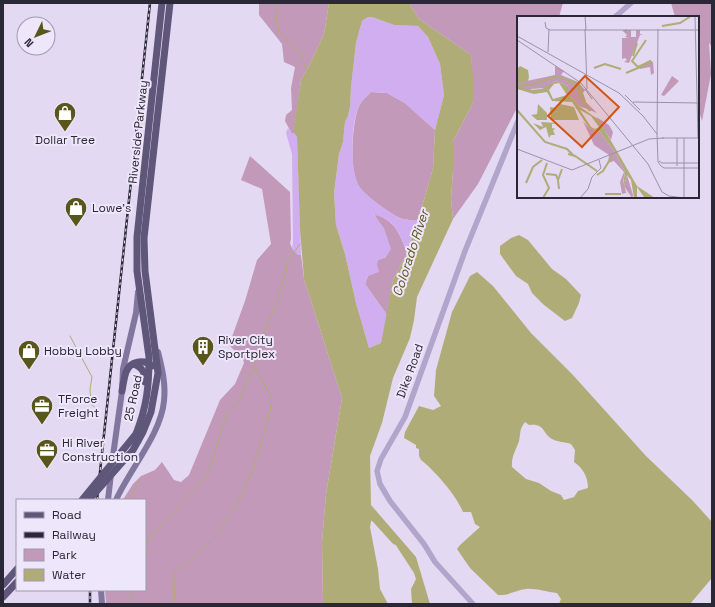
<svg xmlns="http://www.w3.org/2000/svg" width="715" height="607" font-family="'Space Grotesk',sans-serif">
<rect width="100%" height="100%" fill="#e4d9f2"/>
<g fill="#c299b9">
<polygon points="259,3 329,3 324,34 308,68 301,80 294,133 292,134 285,121 286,115 292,110 291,88 295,67 284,62 282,44 259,15"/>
<polygon points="409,3 563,3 559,17 518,17 518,106 478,184 453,219 451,199 453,170 453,141 473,103 471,55 419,19"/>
<polygon points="671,3 712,3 712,47 709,43 711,74 702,121 698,108 698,17 675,17"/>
<path d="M371,92L387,93L405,103L435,130L433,168L418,221C413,220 405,220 400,218C391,214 367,197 361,189C348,175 352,123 359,106C362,100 367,96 371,92Z"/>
<path d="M250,156L290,192L291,239L290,243C292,249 295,254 301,255L304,279L342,398L326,494L322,542L323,604H106L105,590H145V500H123L124,498L133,484L141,476L155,470L162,462L174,480L181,482L189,475L220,400L235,384L244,363L243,359L229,345L245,301L257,260L271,244L262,189L241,180Z"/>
<path d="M374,214C395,220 400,234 407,253L393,280L387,315L365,284L368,276L373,273L378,260L386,257L378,221Z"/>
</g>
<g fill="#d1aeef">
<path d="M368,17H372L394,25L418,26L428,37L440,64L444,95L435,130L405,103L387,93L371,92C368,96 363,99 361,103C350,118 349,176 361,189C368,197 390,213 400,218C406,220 413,220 418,221L407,253C401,235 394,218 374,215L384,228L391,249L386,257L378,260L377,264L379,272L368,276L365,284L387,315L381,343L369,348L356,303L345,254L336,225L334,193L339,154L343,142L345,122L348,116L350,107L351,87L356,43L362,21Z"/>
<polygon points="288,128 292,134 294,133 297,137 301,255 298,255 292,249 293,243 292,154 286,133"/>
</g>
<g fill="#b0ac77" fill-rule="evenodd">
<path d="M329,3H409L419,19L471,55L473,78V103L453,141V170L451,199L453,219L417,297L414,320L410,338L393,378L382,423L370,456L371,505L416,557L430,604H412L411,589L416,579L414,573L382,524L372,517L370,527L378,569L380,589L388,604H323L322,542L326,494L342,398L304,279L300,230L297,137L294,133V128L301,80L308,68L324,34ZM368,17H372L394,25L418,26L428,37L440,64L444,95L435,130L433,168L418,221L407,253L393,280L381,343L369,348L356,303L345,254L336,225L334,193L339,154L343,142L345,122L348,116L350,107L351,87L356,43L362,21Z"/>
<polygon points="519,235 528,240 552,269 566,279 581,295 579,303 572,318 565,321 544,305 532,293 528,284 516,276 500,254 500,246 511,238"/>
<path d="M477,272L493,286L531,333L572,374L646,456L693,501L712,522V578L690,604H559L561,599L557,593C547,592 535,588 526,589C516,590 508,596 498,595L470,568L457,549L460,545L480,527L475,524L471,512H463C456,495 435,471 421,460L419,456V449L416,448V445L404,438L405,432L419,406L433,410L441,406L434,396L436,370L452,312L470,276ZM525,422L529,425C545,423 542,433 552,439C557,442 565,442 571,444L575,450L574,462C583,468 588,477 588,488L578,491L574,497L564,500L561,495L551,491L539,483L526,479L512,467C511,457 516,450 519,441C521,432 519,430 525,422Z"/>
</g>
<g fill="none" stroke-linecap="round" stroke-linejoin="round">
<g stroke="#b0ac77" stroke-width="1">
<polyline points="276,3 276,18 278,30 300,53 307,70"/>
<polyline points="70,336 92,377 90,389 91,404 99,411"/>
<polyline points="129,500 139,481"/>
<polyline points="145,556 149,538 198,486 209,471 227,414 239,401 243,393 246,383 255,367"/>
<polyline points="128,590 133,600 134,604"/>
<polyline points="133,599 134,590"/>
<path d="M173,604C177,595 173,583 174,573L197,554L215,537L237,504L251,475L267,424L272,399L255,367L259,343L276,305L286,271L287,262L300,244"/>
</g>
<polyline stroke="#b0ac77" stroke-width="7" points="367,512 376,520 395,541"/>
<g stroke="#b2a5cb" stroke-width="5.5">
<polyline points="615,17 631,3"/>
<polyline points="473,604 435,562 424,544 390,501 380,484 377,471 381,459 405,417 465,251 518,121"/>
</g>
<g stroke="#80769e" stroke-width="6">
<polyline points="112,463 122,391 123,369 136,313 138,292"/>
<polyline points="108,500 111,474"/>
<path d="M116,500C130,469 161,434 164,401C166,384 162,368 158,352"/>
<polyline points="101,590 102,604"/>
</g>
<g stroke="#5e5779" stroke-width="7">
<path d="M134,364C143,368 145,373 145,382"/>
<path d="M122,391C123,385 124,378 126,372C130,361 144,359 152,366"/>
<path d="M136,434C147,406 149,386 149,357L137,271V237L162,3"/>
<polyline points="138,441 143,432 151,412 158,373 145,271 144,238 170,3"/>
<polyline points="3,585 17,569"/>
<polyline points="3,597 17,582"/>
</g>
<g stroke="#2a2736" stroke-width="2.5">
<g id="rail">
<polyline points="97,500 150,3"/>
<polyline points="90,590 90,604"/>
</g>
</g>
<use href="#rail" stroke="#eee6fa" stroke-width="1" stroke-dasharray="3" stroke-linecap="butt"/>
<g stroke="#5e5779" stroke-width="7">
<polyline points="82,500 136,434"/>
<polyline points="89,500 133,450 138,441"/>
</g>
</g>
<defs>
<g id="shop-pin" transform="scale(1.15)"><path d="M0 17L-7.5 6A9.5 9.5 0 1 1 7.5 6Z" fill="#59561b" stroke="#eee6fa"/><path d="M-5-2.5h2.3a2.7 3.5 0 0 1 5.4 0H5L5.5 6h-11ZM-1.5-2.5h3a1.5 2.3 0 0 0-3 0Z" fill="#fff"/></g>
<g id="building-pin" transform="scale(1.15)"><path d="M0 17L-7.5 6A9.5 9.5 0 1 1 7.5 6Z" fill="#59561b" stroke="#eee6fa"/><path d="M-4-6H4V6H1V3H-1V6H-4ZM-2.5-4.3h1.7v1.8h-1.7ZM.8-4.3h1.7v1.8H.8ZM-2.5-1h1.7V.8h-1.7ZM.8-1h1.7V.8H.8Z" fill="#fff"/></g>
<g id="office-pin" transform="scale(1.15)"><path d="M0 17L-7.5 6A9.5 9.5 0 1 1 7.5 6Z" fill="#59561b" stroke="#eee6fa"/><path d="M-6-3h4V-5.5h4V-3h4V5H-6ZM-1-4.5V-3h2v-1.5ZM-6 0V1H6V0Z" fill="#fff"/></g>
</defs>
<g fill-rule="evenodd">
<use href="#shop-pin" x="65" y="113"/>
<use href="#shop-pin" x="76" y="208"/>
<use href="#building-pin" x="203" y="347"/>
<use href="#shop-pin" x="29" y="351"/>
<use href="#office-pin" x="42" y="406"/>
<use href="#office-pin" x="47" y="450"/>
</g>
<g text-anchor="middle" stroke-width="4" stroke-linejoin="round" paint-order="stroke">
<g font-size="12" fill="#2a2736" stroke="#eee6fa">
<text transform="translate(138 132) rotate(-84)" y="4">Riverside Parkway</text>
<text transform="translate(410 371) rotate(-70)" y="4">Dike Road</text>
<text transform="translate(133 398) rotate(-78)" y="4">25 Road</text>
</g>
<g font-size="12" fill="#2a2736" stroke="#eee6fa" text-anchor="start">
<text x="65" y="144" text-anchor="middle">Dollar Tree</text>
<text x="92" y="212">Lowe's</text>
<text x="218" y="344">River City<tspan x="218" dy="14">Sportplex</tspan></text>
<text x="44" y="355">Hobby Lobby</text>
<text x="58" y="403">TForce<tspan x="58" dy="14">Freight</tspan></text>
<text x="62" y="447">Hi River<tspan x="62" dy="14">Construction</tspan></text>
</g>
<g font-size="13" font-style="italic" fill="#59561b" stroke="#eee6fa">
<text transform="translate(410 253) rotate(-72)" y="5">Colorado River</text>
</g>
</g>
<g transform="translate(517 16)">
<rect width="182" height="182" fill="#e4d9f2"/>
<path d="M105,14H114V21H119V14H123V18H126L123,19L112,47L107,46L110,44L108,42L105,43V22H112L108,21L110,19ZM133,44L136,46L137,57L134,59L133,51L123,53L122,50ZM38,50L47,55L44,59L61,66L68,74L66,77L69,86L80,97L62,90L51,78V70L39,65L28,72L14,73V77L0,72L3,71L0,67L38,59ZM155,60L162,65L147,80L144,79ZM79,101L92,109L96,116L94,124ZM66,105L72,112L83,116L98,136L108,156L106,166L109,177L105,178L103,166L107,156L97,145L91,147L92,139L77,129ZM110,159L116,179L115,182L107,170Z" fill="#c299b9"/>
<path d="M3,50L11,54L12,61L11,65L2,67L0,66V53ZM39,65L51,70V78L62,90L82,104L120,170L138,182L127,181L120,171V182H117L114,164L110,159L107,170L112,182L106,169L108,156L98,136L83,116L72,112L55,86L35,85L30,76L17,78L0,73V69L12,74L25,73ZM42,67L50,79L36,83L32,74L37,68ZM63,94L74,100L82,111L78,113L74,111ZM21,88L30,97V104H20L14,99L20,98ZM43,88L57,91L62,104H34L33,91L40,92ZM24,106L40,107L35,108V112L39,113L36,114L38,119H34L32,122L29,111L23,114L16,107L26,111Z" fill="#b0ac77" fill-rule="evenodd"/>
<path fill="none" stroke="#b0ac77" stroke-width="2" d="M145,10L163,7L174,0M129,24L115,45L121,51L134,45M116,40L120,27M77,52L88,48L104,53M109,57L135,46M52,65L61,72L63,81L73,95M62,69L68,86M0,70L18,68L38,60L63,68M0,94L28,126L50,133L56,139M51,138L58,140L80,155M29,158L39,159L41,164M80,159L86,155L95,140M9,167L16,151L25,144M42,173L41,164L45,153M88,178H104M26,182L32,172L26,159L30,147"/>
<path fill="none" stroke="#9a92a7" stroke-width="1" d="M68,0L69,14M178,0L181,122M28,6L29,12L33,14H110M68,13L70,73M108,14H182M0,20L102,77L126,100L140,118L141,146L144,150L147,152H167M0,24L64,67L131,148L145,176L152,180L167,182M31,36L32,13M68,73L75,83M108,79L123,94M116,86L182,87M140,118L141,13M145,122H182M160,122V150M167,122V147H182M0,133L55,154L132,123L147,122M142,145L145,147H167V182M167,152H182M63,182L71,173L75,161L84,152L82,144"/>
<path fill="#d55410" fill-opacity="0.15" stroke="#d55410" stroke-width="2" d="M68,60L102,91L65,131L31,100Z"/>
<rect width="182" height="182" fill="none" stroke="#2a2736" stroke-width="2"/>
</g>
<rect width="715" height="607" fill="none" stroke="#2a2736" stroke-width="8"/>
<rect x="16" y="499" width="130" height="92" fill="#eee6fa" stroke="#a09aac"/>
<rect x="24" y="512" width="20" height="6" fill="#5e5779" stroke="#a09aac"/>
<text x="52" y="519" font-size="12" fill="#2a2736">Road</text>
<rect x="24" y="532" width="20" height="6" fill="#2a2736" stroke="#a09aac"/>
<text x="52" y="539" font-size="12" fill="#2a2736">Railway</text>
<rect x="24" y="549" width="20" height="12" fill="#c299b9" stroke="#a09aac"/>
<text x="52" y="559" font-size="12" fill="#2a2736">Park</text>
<rect x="24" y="569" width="20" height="12" fill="#b0ac77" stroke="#a09aac"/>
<text x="52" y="579" font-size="12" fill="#2a2736">Water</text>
<g transform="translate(36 36) rotate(227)"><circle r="19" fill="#eee6fa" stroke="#a09aac"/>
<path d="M0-3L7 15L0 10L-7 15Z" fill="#59561b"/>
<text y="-6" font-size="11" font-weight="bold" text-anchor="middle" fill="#2a2736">N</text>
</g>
</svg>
